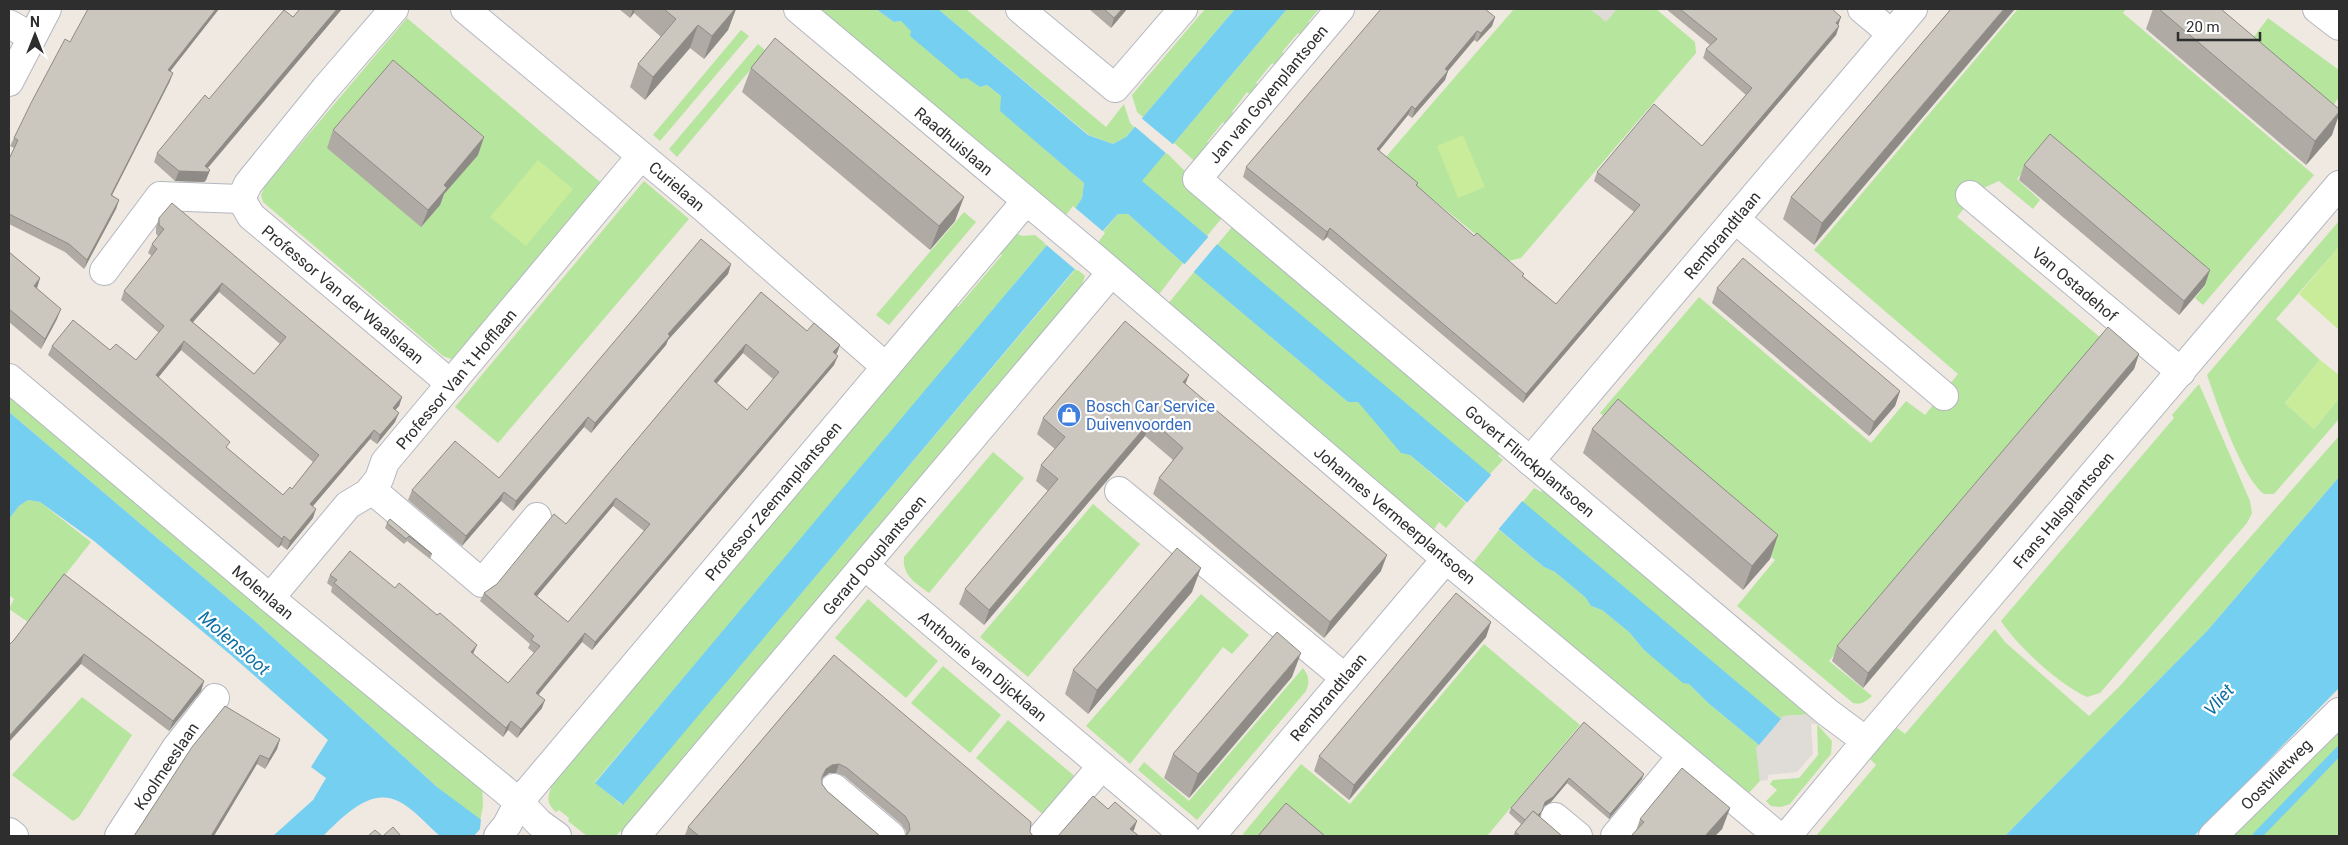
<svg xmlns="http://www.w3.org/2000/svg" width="2348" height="845" font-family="Roboto,sans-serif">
<rect width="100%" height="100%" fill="#efe9e1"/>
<g fill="#b6e59e" fill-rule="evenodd">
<polygon points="816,9 876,9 894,22 901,21 980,87 987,85 1001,96 1001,111 1084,183 1082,198 1068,220"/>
<polygon points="938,9 966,9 1106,127 1124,104 1130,123 1134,127 1126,137 1113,144 1089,135"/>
<polygon points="1205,9 1235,9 1143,117 1137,112 1132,95"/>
<polygon points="1287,9 1319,9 1308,22 1314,28 1306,38 1298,33 1282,52 1289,58 1279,69 1272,63 1256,83 1263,88 1255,98 1247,92 1232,112 1239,117 1230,128 1223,122 1207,142 1214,147 1199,165 1174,143"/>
<polygon points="1514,9 1656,9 1695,42 1696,53 1521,258 1508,261 1384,159"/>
<path d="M2018,9H2126L2123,13L2314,175L2203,305L2195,298L2206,285L2044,147L2017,179L2040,200L2033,209L1999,181L1979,190L1957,217L2102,339L1829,661L1872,696C1865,702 1862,705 1853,703L1737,606L1775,560L1600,413L1699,297L1871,443L1906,401L1925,415L1958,374L1814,250Z"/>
<polygon points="407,18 606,187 454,360 443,356 263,202 261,195 265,186"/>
<polygon points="2268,18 2339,70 2339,97 2333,106 2253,38"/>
<polygon points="741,30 749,36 660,141 653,135"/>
<polygon points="758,44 766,51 677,157 669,149"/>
<polygon points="1166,152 1226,213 1207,236 1141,181"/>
<polygon points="644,181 689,219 498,443 455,407"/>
<polygon points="964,212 976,222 889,325 876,315"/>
<polygon points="1118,214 1128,214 1183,263 1157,297 1094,243"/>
<polygon points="1237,221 1504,447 1498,456 1503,460 1489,475 1217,245"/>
<path d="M2339,221V247L2276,319L2320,360L2285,403L2314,429L2339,398V419L2274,494H2264C2241,476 2217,403 2207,375Z"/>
<path d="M1011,231L1022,236L1035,235L1085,276L1079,293L627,836L620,831L616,836H587L568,821L569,818L559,810L556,812C547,804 547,798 551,788L544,782L700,598L706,602L754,547L748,541L791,489L798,494L842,442L836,436L950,302L958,307L1002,255L995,249ZM1046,246L1074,271L622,805L595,782L806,534Z"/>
<polygon points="1194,272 1348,402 1358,401 1410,455 1466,503 1446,528 1439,522 1434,529 1167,305"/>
<path d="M2199,384L2250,501L2252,513L2247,523L2100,693L2087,697C2058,683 2019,648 2001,621L2174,418L2172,415Z"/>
<polygon points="9,390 482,784 483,806 480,821 437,787 256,622 9,412"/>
<polygon points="2339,436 2339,477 2207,631 2005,836 1816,836 1876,765 1870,759 1896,727 1905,734 1995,629 2005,642 2089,716 2119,687"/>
<path d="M993,452L1024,478L929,593C916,583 902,576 904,557Z"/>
<polygon points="1547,484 1816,714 1784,716 1781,719 1522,503 1534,488 1541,492"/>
<polygon points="28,500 40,502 91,542 28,622 9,609 14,599 9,595 9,519 19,506"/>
<polygon points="1093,504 1140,544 1028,677 980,637"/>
<polygon points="1499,530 1544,567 1555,572 1585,597 1591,606 1602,610 1629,632 1644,650 1689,684 1707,702 1759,745 1757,749 1760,781 1747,795 1473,563"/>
<polygon points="1201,594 1249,635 1232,654 1223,647 1130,764 1086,726"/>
<polygon points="868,599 938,661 906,698 835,638"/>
<polygon points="1484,644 1580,725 1487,836 1245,836 1243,834 1301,764 1350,804"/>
<polygon points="943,666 1001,715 970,753 911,703"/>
<path d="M1303,668C1309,676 1310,682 1306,691L1197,820L1138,770L1144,762L1189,801Z"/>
<polygon points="82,697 132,735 79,817 73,821 12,775"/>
<polygon points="2339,716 2339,836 2219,836"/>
<polygon points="1008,720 1078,779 1046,817 976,758"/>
<polygon points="1817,724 1832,741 1831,754 1790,804 1781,807 1771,806 1766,801 1777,790 1770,784 1773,780 1799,778 1818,755"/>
</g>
<g fill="#c9ec9a">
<polygon points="1463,135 1485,187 1458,198 1437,146"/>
<polygon points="538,160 573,189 526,246 490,217"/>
<polygon points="2339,247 2339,330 2299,294"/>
<polygon points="2320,360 2339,375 2339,398 2314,429 2285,403"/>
</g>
<g fill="#dfdcd8">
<polygon points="1590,9 1617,9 1606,22"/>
<polygon points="1816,714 1817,724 1811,724 1813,754 1797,772 1768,775 1768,780 1760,781 1756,748 1783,716"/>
</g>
<g fill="#75cff0">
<polygon points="876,9 938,9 1088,135 1113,144 1126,137 1235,9 1287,9 1142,181 1781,719 1759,745 1707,702 1689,684 1683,683 1644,650 1629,632 1602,610 1591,606 1585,597 1555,572 1544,567 1410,455 1401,453 1358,402 1348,402 1183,263 1128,214 1118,214 1102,232 1074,270 623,805 595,783 1068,220 1082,198 1084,183 1000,111 1001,96 987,85 980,87 967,78 961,79 910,36 911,31 901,21 894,22"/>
<path d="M9,412L256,622L437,787L503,836H440C427,825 413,808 398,801C369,787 342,818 323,836H273L313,800L326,778L311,767L328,740L232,656L94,541L40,502L28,500L19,506L9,519Z"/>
<polygon points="2339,477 2339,688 2194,836 2005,836 2207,631"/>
</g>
<g fill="#efe9e1">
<polygon points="1140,117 1175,146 1167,154 1133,125"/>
<polygon points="1073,206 1105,233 1077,271 1044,243"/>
<polygon points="1210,235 1218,243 1192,274 1183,266"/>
<polygon points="1492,474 1523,500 1497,531 1465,505"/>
<polygon points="481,819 490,825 505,836 474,836 480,829"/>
</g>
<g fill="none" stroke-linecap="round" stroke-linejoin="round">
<polyline stroke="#75cff0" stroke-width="9" points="2257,836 2339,751"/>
<g stroke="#b4b7c1" stroke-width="30">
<g id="minor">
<polyline points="394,9 325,89 248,184 241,199 251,216 451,384"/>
<polyline points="465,9 704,208 886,367"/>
<polyline points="798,9 1096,259 1446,559 1778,836"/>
<polyline points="1020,9 1115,88 1183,9"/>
<polyline points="1340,9 1197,179 1827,712 1866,741"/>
<polyline points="1862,9 1892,34"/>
<polyline points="2317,9 2339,26"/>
<polyline points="9,24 32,37"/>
<polyline points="9,82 47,9"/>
<polyline points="1970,195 2181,372"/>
<polyline points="1735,219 1944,396"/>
<polyline points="104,271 160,196 241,199"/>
<polyline points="9,378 270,598 519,802 539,823 557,836"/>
<polyline points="1530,461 1913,9"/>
<polyline points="371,489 482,583 537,517"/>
<polyline points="1119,491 1345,678"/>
<polyline points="865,566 1185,836"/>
<polyline points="270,598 348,505 368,493 379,479 385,462 641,156"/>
<polyline points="834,788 891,836"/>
<polyline points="1555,817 1578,836"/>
<polyline points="9,832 14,836"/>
<polyline points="119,836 176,748 215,698"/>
<polyline points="498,836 507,825 519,802 1026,201"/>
<polyline points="636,836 1111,273"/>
<polyline points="1042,836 1102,766"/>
<polyline points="1211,836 1446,559"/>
<polyline points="1615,836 1682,756"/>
<polyline points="1787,836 1866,741 2339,185"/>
<polyline points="2213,836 2339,712"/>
</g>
</g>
<use href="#minor" stroke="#fff" stroke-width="28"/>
</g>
<g fill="#afaba4" fill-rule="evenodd">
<polygon points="219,9 170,71 170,81 112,195 119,200 116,209 84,269 65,252 9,224 9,159 14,148 10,146 14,138 70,42"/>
<polygon points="300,9 342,9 208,168 210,170 206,180 204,182 175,181 154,162 157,153 209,99 293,17"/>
<polygon points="619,9 736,9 728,30 704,59 690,48 645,100 630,87 638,64 661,37 634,13 630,18"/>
<polygon points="1089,9 1127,9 1111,28"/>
<polygon points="1666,9 1818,9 1839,26 1836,35 1523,403 1327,237 1323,241 1243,177 1246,167 1495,17 1492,26 1477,42 1474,40 1448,71 1445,80 1412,118 1408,115 1379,151 1418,183 1417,186 1474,236 1524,274 1523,276 1556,304 1634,212 1594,181 1597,172 1702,146 1746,95 1703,58 1706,49 1710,45"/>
<polygon points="1951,9 1814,245 1783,219 1791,197"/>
<polygon points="2153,9 2221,9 2332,135 2306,165 2146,29"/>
<polygon points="751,68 955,221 930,250 742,92"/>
<polygon points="333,130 478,155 444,194 440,205 421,227 327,148"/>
<polygon points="2024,165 2205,285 2179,315 2019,180"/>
<path d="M159,218L402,397L399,406L395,410V422L377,444L370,439L313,506V518L287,550L281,545L278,548L48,355L52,346L110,350L136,360L159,333L121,300L124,291L152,256L148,253L152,244L158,236L156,234V227ZM219,292L280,344L254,374L193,322ZM181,350L313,462L292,489L283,495L228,449L158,377Z"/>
<polygon points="9,252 40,278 37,288 57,319 41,349 9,322"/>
<polygon points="731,264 728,274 668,340 666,345 591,433 584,427 513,511 501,501 462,546 408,500 412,490 499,478"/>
<polygon points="1717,288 1900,391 1895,406 1869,436 1712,303"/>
<path d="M761,292L807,331L840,345L836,354L834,365L592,650L582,642L539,694L542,708L517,738L508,730L503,737L331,592L332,587L327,583L330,575L473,654L508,683L534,653L528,648L530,644L480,601L484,593L497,584L566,524ZM743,353L773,379L747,410L716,383ZM613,506L644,531L568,622L537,596Z"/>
<polygon points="2139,354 2134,369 1863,688 1832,661 1837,646"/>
<polygon points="1186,384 1381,571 1324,638 1153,494 1159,478 1173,460 1145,436 984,625 959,604 965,589 1048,491 1036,481 1041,465 1055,449 1037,434 1043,418"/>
<polygon points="1592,429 1778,535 1770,559 1743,590 1583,453"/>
<polygon points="390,519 432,554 430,559 407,541 404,544 385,528 387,523"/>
<polygon points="64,574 204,681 201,691 169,731 81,664 14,640"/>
<polygon points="1192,592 1088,714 1065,694 1073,670"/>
<polygon points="1491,622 1486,637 1349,800 1314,771 1319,756"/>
<polygon points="834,655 1030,832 906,836 906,831 901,824 844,776 836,773 829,773 822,778 822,784 827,791 880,836 686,836 685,835 688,827"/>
<polygon points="1292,677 1189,798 1164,778 1173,754"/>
<polygon points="1584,722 1642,779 1609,819 1567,783 1551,802 1543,807 1539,816 1562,836 1513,836 1515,832 1521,824 1509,813 1511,808"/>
<polygon points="280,739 277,749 265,769 257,764 134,836"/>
<polygon points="1730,808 1722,829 1715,836 1631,836 1636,831 1640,819"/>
</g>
<g fill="#8e8b86">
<polygon points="216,9 219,9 165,78 168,70"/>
<polygon points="337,9 342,9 204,172 210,170 206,180 204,182 175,181 179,171 205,166"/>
<polygon points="633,9 635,9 634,13 630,18"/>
<polygon points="735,9 736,9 728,30 704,59 712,36"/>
<polygon points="1122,9 1127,9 1111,28 1114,18"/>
<polygon points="2004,9 2015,9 1814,245 1822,223"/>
<polygon points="1495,17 1492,26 1477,42 1481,33"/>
<polygon points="1841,17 1838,26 1836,23"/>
<polygon points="698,25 690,48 645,100 653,77"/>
<polygon points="1839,26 1836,35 1523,403 1526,394"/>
<polygon points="1477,31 1474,40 1442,78 1445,69"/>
<polygon points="1448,71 1445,80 1412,118 1415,109"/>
<polygon points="173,73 170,81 108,203 111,195"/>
<polygon points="1412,106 1408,115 1373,158 1377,149"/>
<polygon points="2339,112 2339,115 2332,135 2306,165 2315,141"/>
<polygon points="484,137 478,155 444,194 440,205 421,227 428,210 444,185"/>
<polygon points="964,197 955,221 930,250 939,226"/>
<polygon points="119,200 116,209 84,269 87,260"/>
<polygon points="1330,228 1327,237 1323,241 1327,232"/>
<polygon points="731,264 728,274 668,340 666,345 591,433 595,423 668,334"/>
<polygon points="2210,270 2205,285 2179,315 2184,301"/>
<polygon points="40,278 37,288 34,286"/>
<polygon points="222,283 219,292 187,329 190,320"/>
<polygon points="61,309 57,319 41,349 45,339"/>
<polygon points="184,341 181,350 153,384 156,375"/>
<polygon points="746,344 743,353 711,390 714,381"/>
<polygon points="840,345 837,353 830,361 833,352"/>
<polygon points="2139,354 2134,369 1863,688 1868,673"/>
<polygon points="838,356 834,365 592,650 595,642"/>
<polygon points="1189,375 1183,390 1183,382"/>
<polygon points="1900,391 1895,406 1869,436 1874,422"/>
<polygon points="402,397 399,406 389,417 393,408"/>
<polygon points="399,413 395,422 377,444 380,435"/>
<polygon points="588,417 584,427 513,511 516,501"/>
<polygon points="1151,420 1145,436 984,625 989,610"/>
<polygon points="374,430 370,439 307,513 310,504"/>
<polygon points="504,492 501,501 462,546 466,536"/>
<polygon points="616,498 613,506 531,603 534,594"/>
<polygon points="316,509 313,518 287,550 290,541"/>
<polygon points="1778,535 1770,559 1743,590 1752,566"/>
<polygon points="284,536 281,545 278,548 282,539"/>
<polygon points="1387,555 1381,571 1324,638 1330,622"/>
<polygon points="1201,568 1192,592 1088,714 1097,690"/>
<polygon points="1491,622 1486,637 1349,800 1354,785"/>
<polygon points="585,633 582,642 533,701 536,693"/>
<polygon points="477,645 473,654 471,652"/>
<polygon points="1301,653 1292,677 1189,798 1198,774"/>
<polygon points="84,654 81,664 9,742 9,736"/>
<polygon points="204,681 201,691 169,731 173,721"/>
<polygon points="545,700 542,708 517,738 521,729"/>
<polygon points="511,721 508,730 503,737 506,728"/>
<polygon points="280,739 277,749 265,769 269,759"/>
<polygon points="260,755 257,764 214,836 211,836"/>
<polygon points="839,764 836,773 829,773 822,778 819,786 826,769 832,765"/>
<polygon points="1644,774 1642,779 1609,819 1610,814"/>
<polygon points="1569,778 1567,783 1551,802 1543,807 1540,816 1528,829 1545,802"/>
<polygon points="1730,808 1722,829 1715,836 1705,836"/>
<polygon points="1137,821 1134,830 1129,836 1130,829"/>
</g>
<g fill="#cbc7bf" stroke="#8e8b86" fill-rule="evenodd">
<polygon points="88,9 216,9 168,70 173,73 111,195 119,200 87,260 69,244 9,214 9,159 18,140 14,138 31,103 65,39 70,42"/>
<polygon points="300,9 337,9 205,166 210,170 208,172 179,171 157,153 205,95 209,99 284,10 293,17"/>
<polygon points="664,9 735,9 712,36 698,25 653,77 638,64 676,19"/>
<polygon points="1104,9 1122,9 1114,18"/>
<polygon points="1381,9 1485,9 1495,17 1481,33 1477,31 1445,69 1448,71 1415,109 1412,106 1377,149 1418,183 1416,185 1474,236 1477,233 1524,274 1522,276 1556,304 1640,205 1597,172 1654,104 1702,146 1752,88 1706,49 1717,39 1680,9 1832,9 1841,17 1836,23 1839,26 1526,394 1330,228 1327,232 1246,167"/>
<polygon points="1951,9 2004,9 1822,223 1791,197"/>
<polygon points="2159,9 2221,9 2339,109 2339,112 2315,141"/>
<polygon points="775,38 964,197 939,226 751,68"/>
<polygon points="393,60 484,137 444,185 447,188 428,210 333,130"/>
<polygon points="2050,134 2210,270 2184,301 2024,165"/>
<path d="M172,203L402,397L393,408L399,413L380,435L374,430L310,504L316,509L290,541L284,536L282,539L52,346L73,320L110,350L116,344L136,360L164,326L124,291L157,249L152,244L164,229L159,225V218ZM222,283L286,337L254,374L190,320ZM184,341L319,455L292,489L290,487L283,495L226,447L230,442L156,375Z"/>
<polygon points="701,239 731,264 668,334 670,336 595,423 588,417 516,501 504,492 466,536 412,490 455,441 499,478"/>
<polygon points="9,252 40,278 34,286 61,309 45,339 9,309"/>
<polygon points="1743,258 1900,391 1874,422 1717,288"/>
<path d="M761,292L807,331L814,323L840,345L833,352L838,356L595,642L585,633L536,693L545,700L521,729L511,721L506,728L334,583L337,580L330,575L350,551L395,588L399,583L437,615L440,613L477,645L471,652L508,683L540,646L531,640L534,636L484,593L497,584L554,514L566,524ZM746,344L779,372L747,410L714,381ZM616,498L650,524L568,622L534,594Z"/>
<polygon points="1125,321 1189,375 1183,382 1387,555 1330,622 1159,478 1183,448 1151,420 989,610 965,589 1058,479 1041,465 1065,437 1043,418"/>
<polygon points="2108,327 2139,354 1868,673 1837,646"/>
<polygon points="1618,399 1778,535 1752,566 1592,429"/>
<polygon points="390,519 432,554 409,536 406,539 387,523"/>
<polygon points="1177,548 1201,568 1097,690 1073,670"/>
<polygon points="64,574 204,681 173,721 84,654 9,736 9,645 14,640"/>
<polygon points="1456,593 1491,622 1354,785 1319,756"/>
<polygon points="1277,632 1301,653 1198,774 1173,754"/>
<polygon points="834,655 1031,822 1030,832 1033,836 906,836 910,830 909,823 905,816 847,768 839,764 832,765 826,769 822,777 822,784 827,791 880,836 699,836 688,827"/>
<polygon points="225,706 280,739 269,759 260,755 211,836 134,836 192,747"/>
<polygon points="1584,722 1644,774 1610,814 1569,778 1553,797 1545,802 1542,811 1538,815 1533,811 1525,820 1511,808"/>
<polygon points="1682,768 1730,808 1705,836 1631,836 1644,822 1640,819"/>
<polygon points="1093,796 1108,809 1115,802 1137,821 1130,829 1139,836 1058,836"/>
<polygon points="1286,803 1325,836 1258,836"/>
<polygon points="1533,811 1562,836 1520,836 1515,832"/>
<polygon points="393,827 401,836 383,836"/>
<polygon points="375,830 382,836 368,836"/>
</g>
<defs>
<g id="shop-disc" transform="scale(1.25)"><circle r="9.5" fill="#3f7fe0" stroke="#fff"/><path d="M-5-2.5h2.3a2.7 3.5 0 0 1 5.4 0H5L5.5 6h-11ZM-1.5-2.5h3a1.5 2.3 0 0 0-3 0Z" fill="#fff"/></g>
</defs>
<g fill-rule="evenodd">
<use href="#shop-disc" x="1069" y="415"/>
</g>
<g text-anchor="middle" stroke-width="4.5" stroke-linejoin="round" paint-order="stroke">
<g font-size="16" fill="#2e2e2e" stroke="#fff">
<text transform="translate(1268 94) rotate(-50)" y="6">Jan van Goyenplantsoen</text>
<text transform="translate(954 141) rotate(40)" y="6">Raadhuislaan</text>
<text transform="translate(677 186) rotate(40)" y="6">Curielaan</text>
<text transform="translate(1722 235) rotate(-50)" y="6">Rembrandtlaan</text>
<text transform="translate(2075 284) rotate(40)" y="6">Van Ostadehof</text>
<text transform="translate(343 294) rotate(40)" y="6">Professor Van der Waalslaan</text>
<text transform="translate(456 379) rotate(-50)" y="6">Professor Van 't Hofflaan</text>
<text transform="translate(1530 461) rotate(40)" y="6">Govert Flinckplantsoen</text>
<text transform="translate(773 501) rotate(-50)" y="6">Professor Zeemanplantsoen</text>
<text transform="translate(2063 510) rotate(-50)" y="6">Frans Halsplantsoen</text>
<text transform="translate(1395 515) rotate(40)" y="6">Johannes Vermeerplantsoen</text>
<text transform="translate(874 555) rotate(-50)" y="6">Gerard Douplantsoen</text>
<text transform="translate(263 592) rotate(40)" y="6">Molenlaan</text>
<text transform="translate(983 666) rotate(40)" y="6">Anthonie van Dijcklaan</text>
<text transform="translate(1328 697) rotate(-50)" y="6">Rembrandtlaan</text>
<text transform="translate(166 766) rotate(-56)" y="6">Koolmeeslaan</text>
<text transform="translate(2276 774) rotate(-45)" y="6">Oostvlietweg</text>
</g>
<g font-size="16" fill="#366cbe" stroke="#fff" text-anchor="start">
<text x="1086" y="412">Bosch Car Service<tspan x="1086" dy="18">Duivenvoorden</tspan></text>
</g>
<g font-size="18" font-style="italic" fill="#0d6fa3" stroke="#fff">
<text transform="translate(234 643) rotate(41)" y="6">Molensloot</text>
<text transform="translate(2219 700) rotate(-49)" y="6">Vliet</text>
</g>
</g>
<rect width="2348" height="845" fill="none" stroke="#2e2e2e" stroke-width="20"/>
<g transform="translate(35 35)" stroke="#ffffff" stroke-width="4" paint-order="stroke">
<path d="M0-4L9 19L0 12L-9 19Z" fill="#2e2e2e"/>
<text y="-8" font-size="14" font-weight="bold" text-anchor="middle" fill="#2e2e2e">N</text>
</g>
<path d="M2178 32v8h82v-8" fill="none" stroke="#2e2e2e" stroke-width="2.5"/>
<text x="2186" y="32" font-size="15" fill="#2e2e2e" stroke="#ffffff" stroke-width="4" paint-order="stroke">20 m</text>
</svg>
